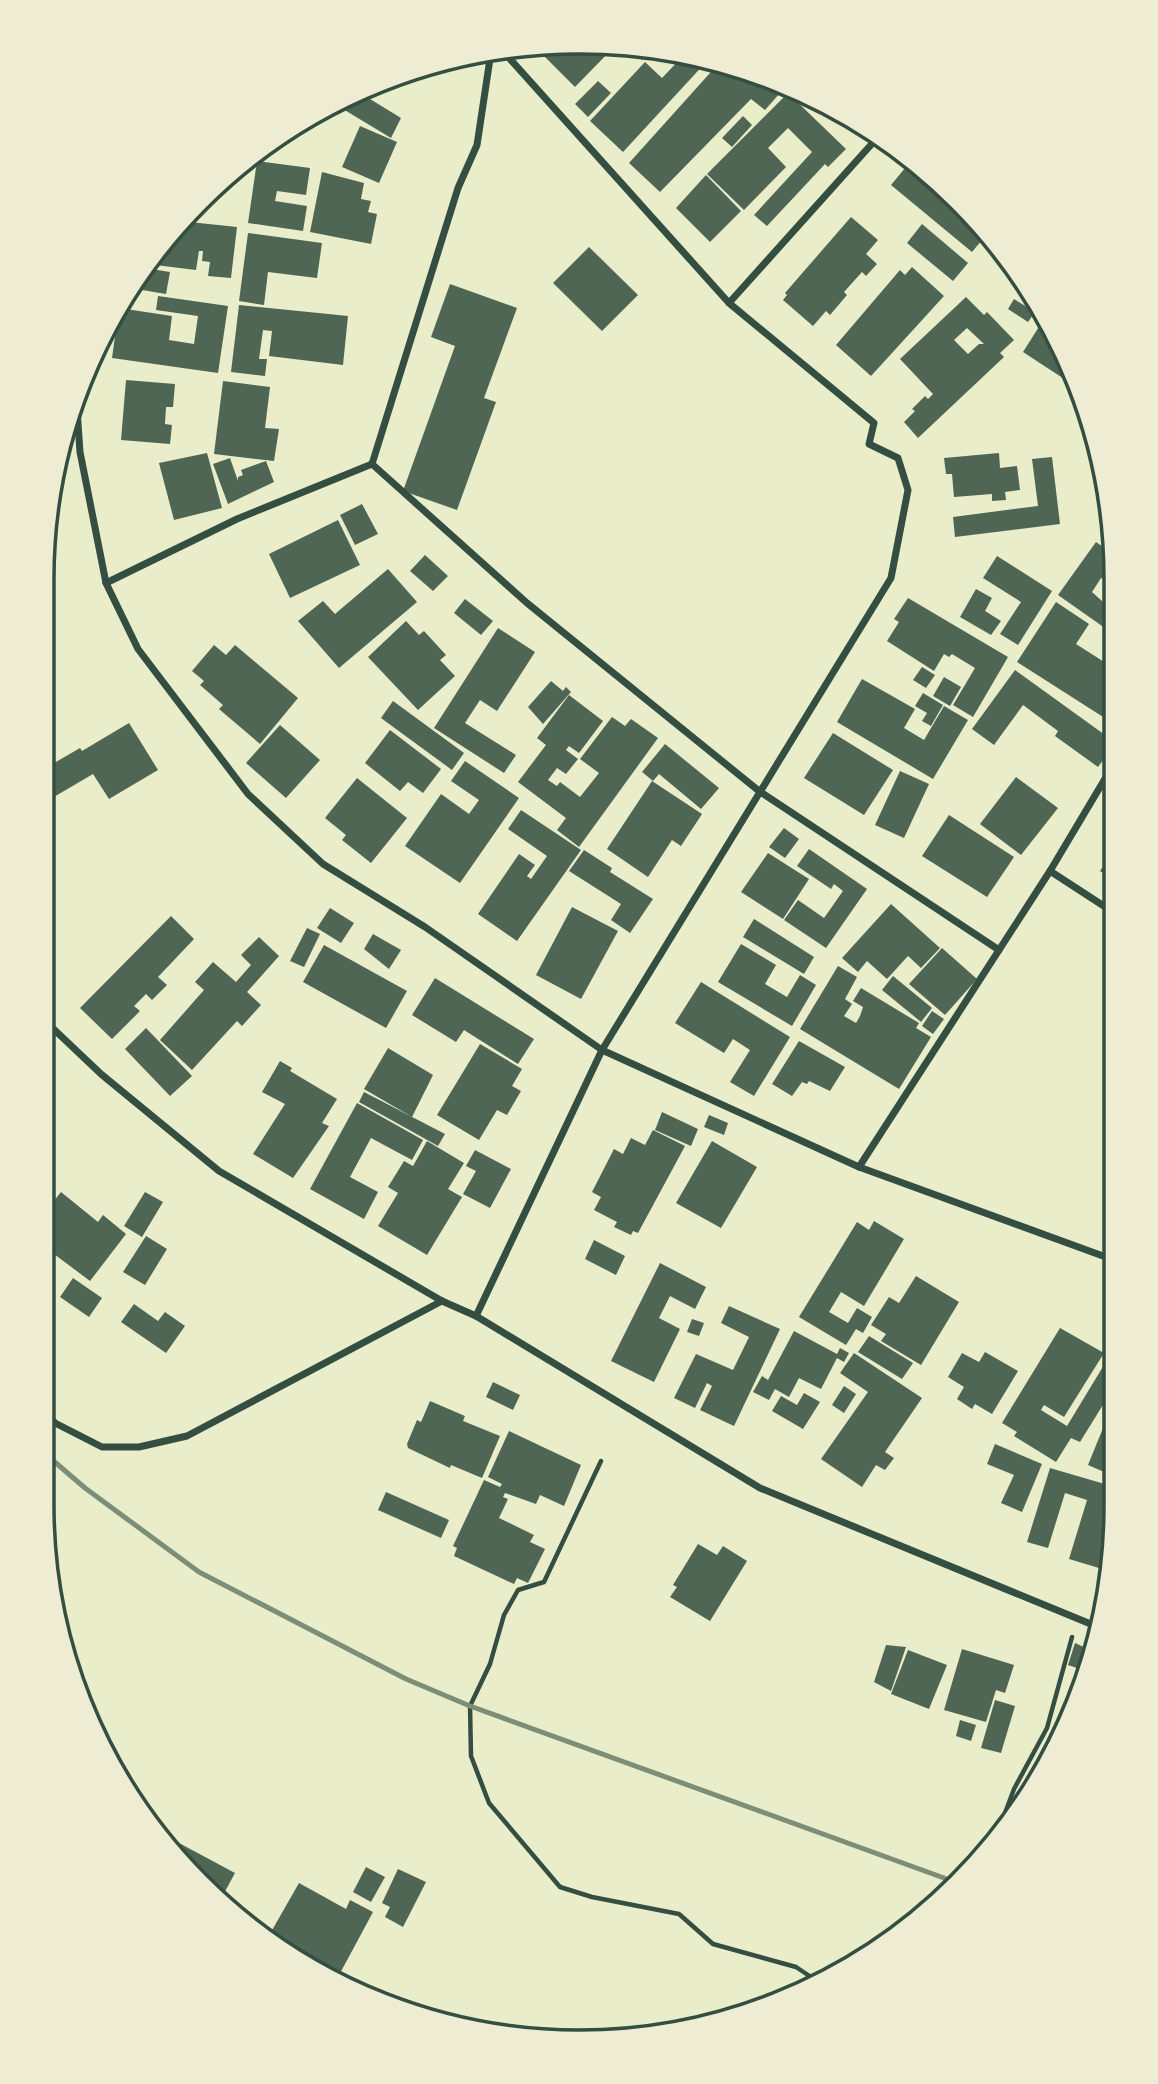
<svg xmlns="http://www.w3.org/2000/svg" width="1158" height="2084" font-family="'Roboto Condensed',sans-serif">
<rect width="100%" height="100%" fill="#e9edc9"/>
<g fill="#4f6655" fill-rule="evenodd">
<polygon points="544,43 567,46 615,46 575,87 533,45"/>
<polygon points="627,46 649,47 654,48 642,60"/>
<polygon points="684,55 708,60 623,152 590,121 645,62 662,78"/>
<polygon points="719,63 758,73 780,93 765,110 751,99 660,192 629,163"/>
<polygon points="598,81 611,93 588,117 575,104"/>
<polygon points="357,91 401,118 391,138 333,103"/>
<polygon points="788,93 846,149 828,167 825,164 767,226 754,215 812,152 788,128 768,148 786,167 744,210 707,174"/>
<polygon points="743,116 752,125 732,147 722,138"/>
<polygon points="360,126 397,142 379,183 342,167"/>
<polygon points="257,161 310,168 306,195 277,191 275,201 307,206 303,231 248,223"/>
<polygon points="910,162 958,199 987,234 972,252 891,185"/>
<polygon points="322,172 364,183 361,199 371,201 368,212 377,214 371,244 310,232"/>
<polygon points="706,175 741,211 710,242 676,208"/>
<polygon points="851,217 878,240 866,254 877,264 866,276 862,272 844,292 847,295 830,315 826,311 813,326 783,300 787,295 785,293"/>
<polygon points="180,221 237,227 231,278 208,276 210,262 202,261 203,251 199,251 196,270 147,264"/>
<polygon points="922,224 968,263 953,281 907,243"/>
<polygon points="248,233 322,243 317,278 268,272 264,305 239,301"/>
<polygon points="589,247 638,295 602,331 553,283"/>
<polygon points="912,267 944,296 871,376 836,345 900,270 905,275"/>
<polygon points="145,268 170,272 166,294 130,288"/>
<polygon points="450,284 517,308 484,398 496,402 457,510 403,491 455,346 431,337"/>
<polygon points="158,296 228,306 218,373 112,358 119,308 172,316 169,340 194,344 198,316 156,310"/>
<path d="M966,297L984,315L987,312L1014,340L1000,353L1004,357L918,438L904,422L915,411L912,409L925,396L928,399L933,394L900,359ZM967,328L984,344H979L968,354L954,340Z"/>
<polygon points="1014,299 1035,312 1028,322 1008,309"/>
<polygon points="239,305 348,316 343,365 269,356 272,331 263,330 259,359 267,359 265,376 231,372"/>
<polygon points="1042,322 1048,326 1078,388 1023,352"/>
<polygon points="126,380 175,384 173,407 166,407 165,424 172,425 170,444 121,440"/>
<polygon points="223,381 270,387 265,428 279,429 274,461 214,454"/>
<polygon points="207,453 222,508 174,520 159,463"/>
<polygon points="999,453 1000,468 1017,466 1020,490 1005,492 1006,500 992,501 992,494 954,497 952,474 946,474 944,458"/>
<polygon points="1052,457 1060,524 955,537 953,517 1038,506 1032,459"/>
<polygon points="230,458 238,481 238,477 243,475 241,470 266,461 274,482 228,504 213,464"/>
<polygon points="362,504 378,534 355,545 340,515"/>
<polygon points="338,520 360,565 290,598 269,554"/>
<polygon points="1096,542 1112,553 1112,585 1101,578 1092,592 1112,610 1112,633 1058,595"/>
<polygon points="425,555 448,576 433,591 410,571"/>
<polygon points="997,556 1052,591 1018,645 1000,634 1021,602 983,578"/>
<polygon points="388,569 417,602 339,668 298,621 323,601 335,614"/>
<polygon points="976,589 992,598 985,611 1001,621 991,635 960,617"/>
<polygon points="908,598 1008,657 973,717 953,705 975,668 952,654 949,657 944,654 934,671 887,641 899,622 894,619"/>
<polygon points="465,599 493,621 481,635 454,613"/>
<polygon points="1056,602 1089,624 1076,644 1112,667 1111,722 1017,662"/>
<polygon points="406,621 419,635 424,631 446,655 440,660 455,676 418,710 368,657"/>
<polygon points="498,628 535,652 497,711 480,700 465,723 516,755 504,773 434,728"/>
<polygon points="214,645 226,655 235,645 298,698 260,744 219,709 223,705 200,685 204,681 192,671"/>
<polygon points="922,667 935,675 926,688 913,680"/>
<polygon points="1015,670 1112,740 1112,748 1098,767 1055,736 1058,731 1023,705 994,745 972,729"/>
<polygon points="944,677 961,687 950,706 933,696"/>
<polygon points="862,679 915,709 904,728 924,740 944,706 968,720 933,779 837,722"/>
<polygon points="551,681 563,691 566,687 571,692 543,724 528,707"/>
<polygon points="923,693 943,705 931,726 922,721 927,713 915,706"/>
<polygon points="569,695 603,721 579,753 569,746 566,750 578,759 566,774 557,768 548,780 557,786 560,782 580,797 599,773 580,759 612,717 625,726 631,719 658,738 579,847 557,830 566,818 518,782 546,745 537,738"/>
<polygon points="393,701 464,753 452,770 381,718"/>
<polygon points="129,723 158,770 109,799 93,774 47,801 43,794 43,755 49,766 80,748 82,751"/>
<polygon points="280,725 320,760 286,798 246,763"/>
<polygon points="390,730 441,769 423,793 408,782 400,791 365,763"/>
<polygon points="833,733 893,770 864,815 804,778"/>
<polygon points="665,744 719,788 701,809 659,774 653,781 642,772"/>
<polygon points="465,761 519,798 460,883 405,846 441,794 469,814 479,800 451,781"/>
<polygon points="900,771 929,784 904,838 875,825"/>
<polygon points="1016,777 1058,808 1021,855 980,824"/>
<polygon points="357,778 407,818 371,863 342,840 346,835 325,818"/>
<polygon points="652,781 702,814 681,846 672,840 648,877 607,849"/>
<polygon points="521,810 581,850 517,941 478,914 519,854 535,865 527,876 531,879 547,856 508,829"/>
<polygon points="949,815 1014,857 987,897 922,856"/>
<polygon points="784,828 799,839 785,858 769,847"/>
<polygon points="809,849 867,889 826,948 784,920 798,900 824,918 843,891 834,884 831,889 797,866"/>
<polygon points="584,850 612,868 610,872 653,899 630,933 611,920 621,904 569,871"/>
<polygon points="1113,851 1113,879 1100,871"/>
<polygon points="768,853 809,879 783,919 741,892"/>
<polygon points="891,904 940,948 921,968 908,956 887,979 867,961 858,972 842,958"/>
<polygon points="572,907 618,931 581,999 536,975"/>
<polygon points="330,908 354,923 341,943 317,928"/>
<polygon points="171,916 194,939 158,977 167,985 152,1000 146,994 134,1006 140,1011 112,1039 80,1008"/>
<polygon points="754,919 814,957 804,974 743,937"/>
<polygon points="307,928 320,934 304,967 290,961"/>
<polygon points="373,934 401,950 389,969 364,949"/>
<polygon points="259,937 279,956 247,992 261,1005 242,1026 237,1021 192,1070 160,1040 204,990 195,982 213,962 236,982 251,965 241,955"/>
<polygon points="741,944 776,965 765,984 787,997 800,975 816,985 792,1026 718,982"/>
<polygon points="324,945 407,991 386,1028 303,982"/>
<polygon points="942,948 977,979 945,1015 909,984"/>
<polygon points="838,966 857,977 845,999 852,1004 844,1016 856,1023 860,1016 863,1007 853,1001 861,988 919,1023 916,1028 931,1037 899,1089 800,1029"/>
<polygon points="893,976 932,1008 921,1022 882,990"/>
<polygon points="435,978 534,1039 518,1064 464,1030 456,1042 412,1015"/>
<polygon points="701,982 790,1037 754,1096 730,1082 750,1050 733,1039 724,1053 675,1023"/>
<polygon points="932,1011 944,1019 933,1034 922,1026"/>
<polygon points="146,1028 192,1076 170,1096 125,1049"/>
<polygon points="799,1041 845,1067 830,1091 809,1081 807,1084 802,1082 792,1096 772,1084"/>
<polygon points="480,1044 522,1069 512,1086 521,1091 507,1115 497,1110 479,1140 437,1115"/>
<polygon points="388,1048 433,1075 412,1117 364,1089"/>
<polygon points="280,1061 292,1068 290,1071 337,1099 322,1123 329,1126 293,1178 253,1154 285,1104 262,1092"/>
<polygon points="364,1092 445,1134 438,1146 359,1102"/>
<polygon points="357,1103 423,1140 412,1160 371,1138 350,1177 378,1192 364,1219 310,1189"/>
<polygon points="662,1112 698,1129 691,1146 655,1130"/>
<polygon points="709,1115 728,1123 724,1135 704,1127"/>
<polygon points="653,1130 685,1146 638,1233 633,1231 631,1235 614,1227 617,1222 594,1210 601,1197 592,1192 614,1149 623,1154 631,1138 645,1145"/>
<polygon points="427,1141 464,1163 448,1189 462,1197 427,1255 378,1226 398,1193 388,1187 404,1161 413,1166"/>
<polygon points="712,1141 757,1167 721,1228 676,1203"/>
<polygon points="475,1150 511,1169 490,1208 463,1194 476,1171 466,1166"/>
<polygon points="61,1192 98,1222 103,1215 126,1234 90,1281 42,1245 42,1216"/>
<polygon points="145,1192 163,1202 142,1237 124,1226"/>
<polygon points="874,1221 904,1239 864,1306 841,1292 829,1312 848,1323 857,1308 872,1317 863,1333 856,1329 846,1345 799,1317 857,1222 869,1230"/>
<polygon points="146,1236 167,1249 145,1285 123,1272"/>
<polygon points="594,1240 625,1256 616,1275 585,1259"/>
<polygon points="660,1263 706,1287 695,1309 670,1296 659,1318 680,1329 654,1382 611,1361"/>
<polygon points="916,1276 959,1302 921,1365 881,1341 886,1334 871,1325 889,1297 899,1303"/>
<polygon points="73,1278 102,1298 89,1317 60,1297"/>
<polygon points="134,1304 158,1321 165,1312 185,1326 166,1353 121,1322"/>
<polygon points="729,1306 780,1329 734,1426 700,1410 712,1386 707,1383 695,1408 674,1398 696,1354 733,1370 749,1337 721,1323"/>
<polygon points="692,1319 704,1323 699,1336 687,1332"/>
<polygon points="1060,1328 1104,1353 1064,1417 1044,1405 1041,1410 1067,1426 1107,1360 1114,1364 1114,1387 1080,1442 1071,1438 1056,1462 1014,1436 1017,1432 1002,1423"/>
<polygon points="794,1331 837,1354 840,1348 849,1353 844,1362 837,1358 821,1389 799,1378 789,1397 775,1389 769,1400 753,1392 762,1376 768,1380"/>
<polygon points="869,1336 913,1363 902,1379 858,1352"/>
<polygon points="985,1352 1018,1371 992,1414 975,1404 972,1409 957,1399 964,1387 948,1377 962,1353 979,1362"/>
<polygon points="854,1353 922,1398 885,1452 894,1458 885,1470 876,1465 862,1487 821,1459 868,1392 840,1373"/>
<polygon points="493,1382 520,1395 513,1410 486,1397"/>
<polygon points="844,1386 856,1394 844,1413 832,1405"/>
<polygon points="804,1393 820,1402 803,1429 772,1411 781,1396 797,1405"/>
<polygon points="430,1401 465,1416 463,1421 500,1436 482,1478 451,1465 450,1468 408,1448 407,1444 417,1420 421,1422"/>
<polygon points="1114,1401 1115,1480 1109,1478 1111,1475 1088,1465"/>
<polygon points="509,1431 581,1465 564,1506 540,1495 536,1504 505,1493 503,1497 508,1499 499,1518 534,1535 530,1542 545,1549 528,1583 517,1578 514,1584 454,1556 457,1548 453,1546 484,1480 500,1487 502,1484 488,1477"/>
<polygon points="995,1444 1042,1464 1022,1512 1001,1503 1014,1475 987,1464"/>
<polygon points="1050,1468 1115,1487 1115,1519 1099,1568 1069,1559 1087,1500 1065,1493 1048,1548 1027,1542"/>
<polygon points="386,1492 449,1520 441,1538 378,1510"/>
<polygon points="698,1544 717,1555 723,1546 747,1561 710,1621 670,1597 677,1587 673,1585"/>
<polygon points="1075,1643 1093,1651 1091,1662 1086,1660 1083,1670 1068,1665"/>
<polygon points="886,1645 906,1647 891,1691 874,1682"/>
<polygon points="962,1649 1014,1665 1005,1693 996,1690 986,1722 944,1710"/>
<polygon points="908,1650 947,1665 929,1709 891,1694"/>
<polygon points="995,1700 1015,1706 1001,1753 981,1748"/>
<polygon points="960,1720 976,1725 971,1741 956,1736"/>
<polygon points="151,1828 235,1873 222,1897 153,1832"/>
<polygon points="366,1867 385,1877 371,1902 353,1892"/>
<polygon points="398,1869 426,1882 403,1927 385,1917 390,1907 382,1903"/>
<polygon points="299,1883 346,1909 350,1900 373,1912 338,1977 280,1951 267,1939"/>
</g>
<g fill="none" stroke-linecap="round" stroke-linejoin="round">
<g stroke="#344e41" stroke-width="4.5">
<polyline points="601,1461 544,1582 518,1590 504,1615 490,1664 470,1706 471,1756 489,1803 560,1887 592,1897 679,1914 713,1944 796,1967 817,1981"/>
<polyline points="999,1829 1014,1789 1047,1728 1072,1637"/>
</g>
<g stroke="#344e41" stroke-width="7">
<polyline points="729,303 878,137"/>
<polyline points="76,395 80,452 106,583 138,649 248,794 323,864 425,927 602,1050 859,1167 1114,1260"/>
<polyline points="372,464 458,188 477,145 491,52"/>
<polyline points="106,583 237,519 372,464 527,603 759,791 999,950"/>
<polyline points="1050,871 1113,912"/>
<polyline points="43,1019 101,1074 219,1171 442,1301 476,1316 760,1488 1098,1627"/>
<polyline points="859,1167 1050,871 1112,767"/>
<polyline points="476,1316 602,1050 891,578 908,490 898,458 869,444 874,423 729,303 502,50"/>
<polyline points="42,1408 55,1423 102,1447 139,1447 187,1436 442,1301"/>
</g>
<polyline stroke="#7c8e77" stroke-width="5" points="42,1451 85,1488 199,1572 406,1679 470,1706 955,1882"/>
</g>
<path d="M0 0H1158V2084H0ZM579 54H579A525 525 0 0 1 1104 579V1505A525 525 0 0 1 579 2030H579A525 525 0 0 1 54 1505V579A525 525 0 0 1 579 54Z" fill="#eeecd3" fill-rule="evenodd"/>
<path fill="none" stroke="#344e41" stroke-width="3.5" d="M579 54H579A525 525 0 0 1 1104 579V1505A525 525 0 0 1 579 2030H579A525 525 0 0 1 54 1505V579A525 525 0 0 1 579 54Z"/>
</svg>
